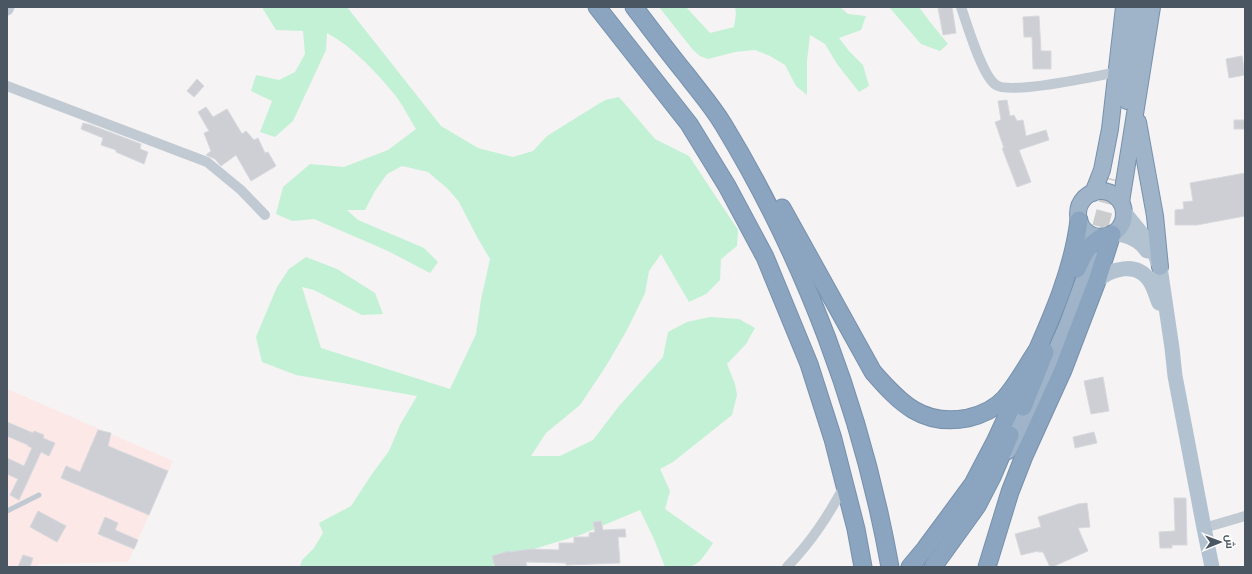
<svg xmlns="http://www.w3.org/2000/svg" width="1252" height="574" font-family="Arial,Cairo,sans-serif">
<rect width="100%" height="100%" fill="#f5f3f3"/>
<polygon fill="#fce8e6" points="7,389 173,461 128,562 38,564 37,567 7,567"/>
<g fill="#c3f1d5">
<path d="M263,7H347L441,126L478,148L513,157L533,151L547,136L579,116L605,100L619,97L655,139L689,156L738,230L737,246L721,259L720,280L706,294L689,302L661,254L649,271L645,293L627,330L606,366L580,405L546,433L531,456H560L593,440L619,406L663,357L668,332L687,322L710,317L739,319L755,328L746,344L727,364L735,384L737,395L732,415L673,462L660,469L670,491L665,509L713,543C695,570 696,567 665,567L654,539L640,510L580,535L517,554L490,567H300L302,560L314,548L323,533L319,523L351,506L372,474L389,451L400,425L417,396L296,375L262,362L256,337L277,287L289,269L306,257L337,269L375,293L383,314L362,315L314,290L302,287L321,348L450,389L476,334L481,300L490,259L477,237L459,202L448,189L428,172L402,166L387,174L375,191L365,210H347L358,220L424,248L438,262L430,273L388,251L314,219L292,221L276,214L283,187L310,164L344,167L388,150L416,129C409,118 403,105 395,95C376,72 353,47 327,33L326,50L293,121L275,137L260,132L272,101L251,91L256,75L279,80L295,72L305,54L303,31L276,30L263,9Z"/>
<polygon points="659,7 686,7 710,33 734,27 736,14 735,7 840,7 848,14 866,16 861,30 839,38 849,51 863,65 869,86 859,92 837,64 825,44 810,35 807,61 807,95 796,86 785,65 770,56 755,50 735,52 708,59 700,56 693,50"/>
<polygon points="889,7 919,7 930,22 948,44 940,51 921,44"/>
</g>
<g fill="#cdcfd5" stroke="#d7d9de">
<polygon points="952,7 956,33 943,35 938,8"/>
<polygon points="1039,16 1041,51 1051,51 1051,69 1033,69 1032,37 1024,37 1023,17"/>
<polygon points="1242,56 1245,75 1229,78 1226,59"/>
<polygon points="197,79 204,86 194,97 187,91"/>
<polygon points="1007,100 1010,116 1014,115 1017,121 1023,120 1026,136 1046,130 1049,140 1019,150 1031,182 1017,187 1002,148 1004,148 995,122 1001,120 998,101"/>
<polygon points="206,107 213,117 227,109 242,134 246,131 254,140 258,138 265,153 268,152 276,166 251,181 236,155 221,166 215,159 206,155 211,151 204,133 209,131 198,112"/>
<rect x="1234" y="120" width="11" height="9"/>
<polygon points="83,123 91,125 141,144 140,149 148,152 144,164 116,152 116,150 101,145 103,138 81,129"/>
<polygon points="1245,173 1245,216 1197,225 1175,225 1175,210 1184,209 1183,202 1193,201 1190,183"/>
<polygon points="1103,377 1109,411 1091,414 1084,381"/>
<polygon points="7,422 33,433 34,431 44,435 43,438 55,443 49,456 41,452 19,500 10,495 18,479 7,474 7,458 24,466 32,448 28,446 28,445 7,436"/>
<polygon points="98,430 111,433 108,446 168,471 149,515 61,478 66,466 80,472"/>
<polygon points="1094,432 1097,443 1075,448 1073,437"/>
<polygon points="1174,498 1186,498 1187,545 1172,545 1172,548 1160,548 1159,532 1175,531"/>
<polygon points="1087,503 1090,527 1078,528 1088,551 1052,567 1050,567 1043,552 1038,552 1038,551 1021,555 1015,534 1041,527 1038,517 1078,504"/>
<polygon points="38,511 66,526 57,542 30,527"/>
<polygon points="105,517 118,523 115,530 138,540 134,549 98,534"/>
<polygon points="601,521 603,530 625,529 626,537 618,537 620,563 566,565 566,563 526,562 527,567 495,567 492,556 509,551 509,552 532,549 559,550 559,543 574,543 574,537 589,537 589,533 595,532 593,522"/>
<polygon points="23,555 33,558 30,567 18,567"/>
</g>
<g fill="none" stroke-linecap="round" stroke-linejoin="round">
<polyline stroke="#caccce" stroke-width="16" stroke-dasharray="16 8" stroke-linecap="butt" points="1094,250 1113,179"/>
<g stroke="#7690ad" stroke-width="18">
<g id="trunk">
<polyline points="1127,101 1138,7"/>
<polyline points="1138,122 1155,216 1160,267"/>
<circle cx="1101" cy="214" r="23"/>
<polyline points="1093,193 1102,170 1110,129 1124,7"/>
<polyline points="1121,202 1152,7"/>
<polyline points="1008,451 1045,376 1067,326 1092,258"/>
</g>
</g>
<g stroke="#7690ad" stroke-width="19">
<g id="motorway">
<polyline points="597,7 689,124 727,186 765,257 809,364 833,439 856,529 863,567"/>
<path d="M634,7C651,29 668,52 686,74C698,90 712,106 723,124C805,259 862,411 890,567"/>
<path d="M782,208L873,372C900,403 923,427 968,418C981,415 996,408 1005,398C1017,384 1026,367 1036,352"/>
<path d="M1077,269C1084,253 1087,246 1102,237"/>
<path d="M1032,362C1052,317 1073,270 1079,220"/>
<polyline points="1023,407 1045,352"/>
<polyline points="910,567 925,549 973,484 995,442 1020,388"/>
<polyline points="933,567 977,506 992,477 1010,435"/>
<polyline points="987,567 1010,492 1024,456 1063,370 1097,281 1112,234"/>
</g>
</g>
<polyline stroke="#c1cad2" stroke-width="5" points="7,511 39,495"/>
<g stroke="#c1cad2" stroke-width="10">
<path d="M961,7C967,24 982,76 996,85C1011,95 1096,76 1117,72"/>
<polyline points="7,86 207,162 241,190 265,215"/>
<polyline points="1204,528 1245,516"/>
<path d="M787,567C812,541 828,516 845,485"/>
</g>
<polyline stroke="#c1cbd6" stroke-width="13" points="7,9 8,7"/>
<g stroke="#b3c2d1" stroke-width="15">
<polyline points="1124,212 1151,245 1160,267 1172,348 1175,376 1204,528 1212,567"/>
<path d="M1114,233C1128,236 1139,239 1147,251"/>
<path d="M1097,281C1111,269 1136,261 1149,280C1154,287 1156,296 1159,303"/>
</g>
<use href="#trunk" stroke="#9fb4c9" stroke-width="16"/>
<use href="#motorway" stroke="#8ba5c1" stroke-width="17"/>
</g>
<rect width="1252" height="574" fill="none" stroke="#4a5661" stroke-width="16"/>
<g transform="translate(1220 542) rotate(89)" stroke="#ffffff" stroke-width="3" paint-order="stroke">
<path d="M0-3L7 15L0 10L-7 15Z" fill="#4a5661"/>
<text y="-6" font-size="11" font-weight="bold" text-anchor="middle" fill="#4a5661">ش</text>
</g>
</svg>
